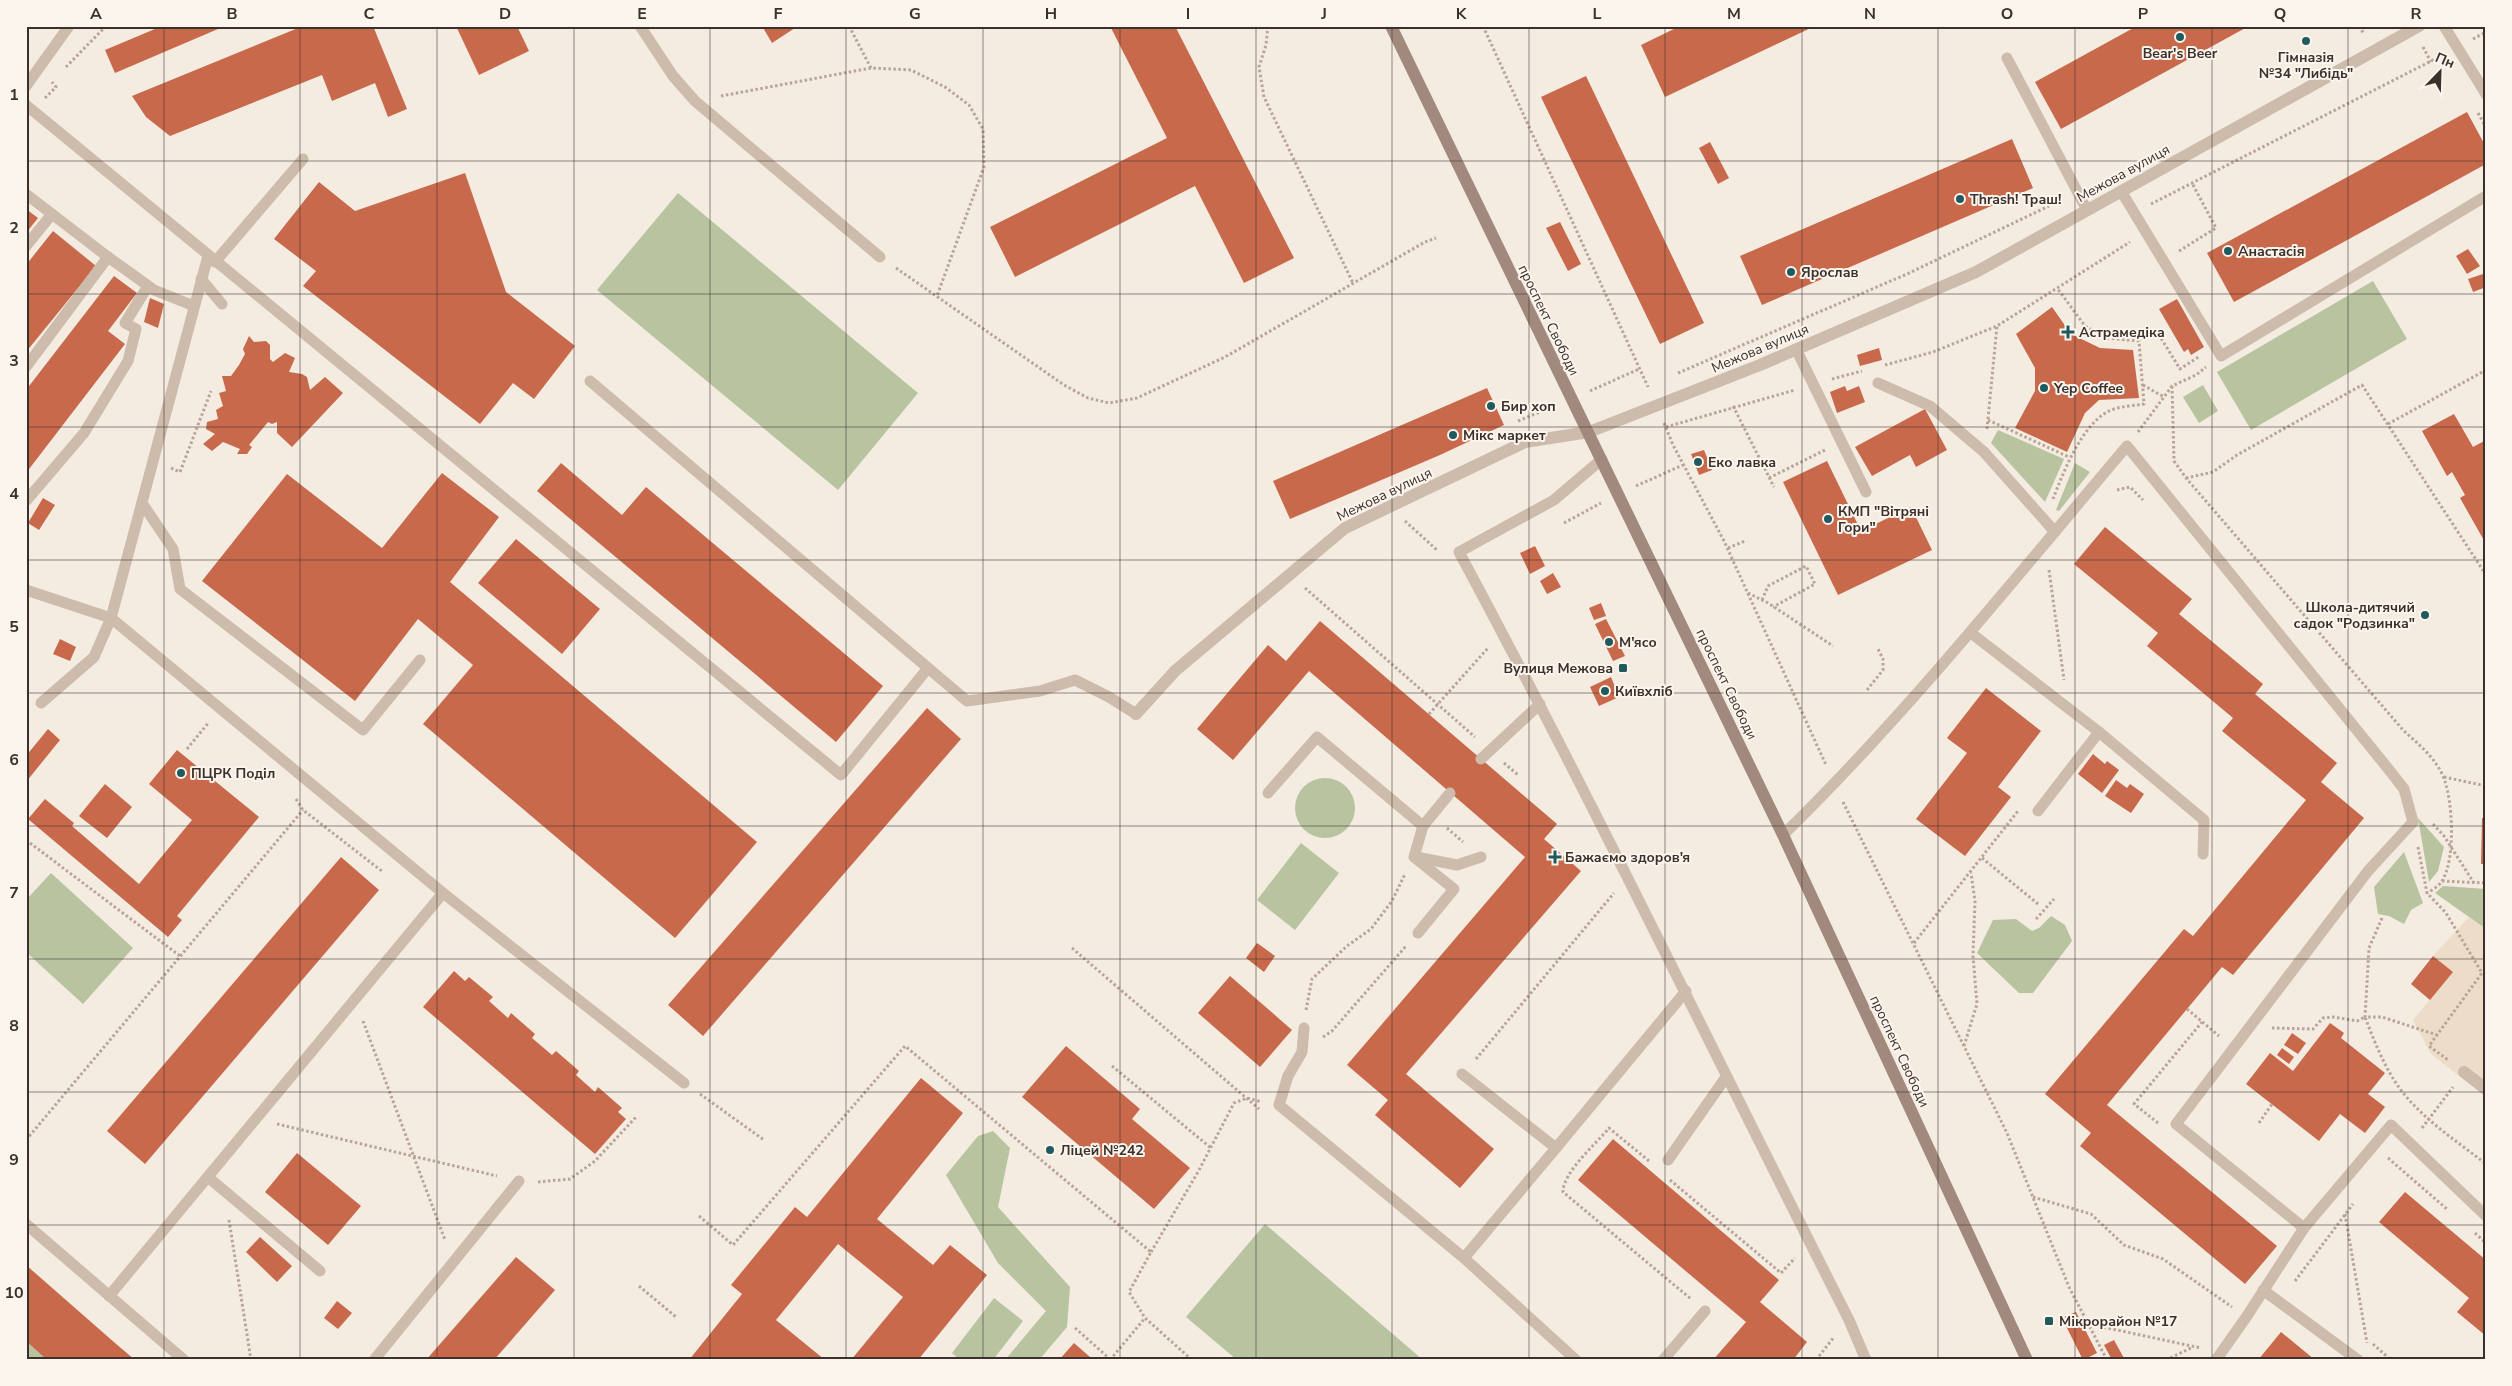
<svg xmlns="http://www.w3.org/2000/svg" width="2512" height="1386" font-family="'Nunito Sans',sans-serif">
<rect width="100%" height="100%" fill="#f4ebe1"/>
<g fill="#b8c4a0">
<polygon points="678,193 918,393 838,490 597,290"/>
<polygon points="2373,281 2407,339 2251,430 2217,372"/>
<polygon points="2203,385 2218,411 2199,423 2183,397"/>
<polygon points="1998,430 2064,459 2045,502 1991,443"/>
<polygon points="2075,463 2090,472 2059,511 2056,510"/>
<circle cx="1325" cy="808" r="30"/>
<polygon points="2418,818 2444,847 2438,871 2429,882"/>
<polygon points="1301,843 1339,873 1295,930 1257,900"/>
<polygon points="2404,852 2423,903 2411,910 2404,924 2389,916 2378,914 2374,887"/>
<polygon points="51,873 133,948 83,1004 26,952 26,900"/>
<polygon points="2443,886 2486,889 2486,929 2435,893"/>
<polygon points="2051,916 2065,925 2072,941 2033,993 2019,993 1977,953 1993,920 2016,919 2032,931 2039,928"/>
<polygon points="993,1131 1010,1148 998,1207 1070,1287 1067,1327 1039,1360 1005,1360 1046,1311 998,1263 946,1175 978,1136"/>
<polygon points="1265,1224 1423,1360 1237,1360 1186,1317"/>
<polygon points="994,1298 1023,1321 993,1360 960,1360 952,1353"/>
<polygon points="26,1341 47,1360 26,1360"/>
</g>
<polygon fill="#ecdcc8" points="2469,917 2486,929 2486,1097 2431,1054 2413,1020 2453,972 2433,956"/>
<g fill="#c8694b">
<polygon points="162,26 225,26 115,73 105,50"/>
<polygon points="303,26 373,26 407,109 388,117 375,83 332,101 322,75 170,136 146,117 132,96"/>
<polygon points="456,26 517,26 529,51 479,75"/>
<polygon points="762,26 798,26 772,43"/>
<polygon points="1110,26 1175,26 1294,258 1244,283 1195,186 1015,277 990,227 1167,138"/>
<polygon points="1680,26 1815,26 1665,97 1641,45"/>
<polygon points="2137,26 2249,26 2061,129 2035,82"/>
<polygon points="1586,76 1704,323 1660,344 1541,97"/>
<polygon points="2467,112 2486,147 2486,164 2234,302 2207,253"/>
<polygon points="2012,139 2033,188 1762,305 1740,256"/>
<polygon points="1710,142 1729,178 1718,184 1699,148"/>
<polygon points="465,173 506,292 575,346 534,399 513,383 480,424 303,286 316,271 274,239 319,182 355,211"/>
<polygon points="26,209 38,218 26,233"/>
<polygon points="1560,222 1581,264 1568,271 1546,228"/>
<polygon points="53,231 96,266 26,352 26,265"/>
<polygon points="2468,249 2480,266 2467,274 2456,256"/>
<polygon points="2486,273 2486,287 2473,292 2468,279"/>
<polygon points="114,276 137,293 108,331 125,344 26,473 26,390"/>
<polygon points="150,298 164,304 158,328 144,322"/>
<polygon points="2177,299 2204,347 2191,355 2188,349 2184,352 2159,309"/>
<polygon points="2052,307 2071,334 2100,348 2133,350 2139,398 2099,400 2085,413 2067,452 2015,428 2035,391 2035,368 2016,334"/>
<polygon points="249,336 254,342 266,341 270,345 270,359 273,362 285,353 295,358 289,372 302,374 307,377 310,390 325,377 343,393 292,447 277,433 277,422 272,424 268,422 249,445 252,447 247,454 237,454 240,449 223,442 212,451 203,444 215,434 206,429 207,422 218,419 216,410 223,406 219,393 226,391 222,376 231,376 239,365 245,354 243,349"/>
<polygon points="1879,348 1882,360 1860,366 1857,355"/>
<polygon points="1845,386 1847,391 1859,386 1865,402 1837,413 1830,392"/>
<polygon points="1487,388 1504,425 1440,455 1290,519 1273,481"/>
<polygon points="1925,409 1947,450 1916,467 1910,455 1872,476 1855,447"/>
<polygon points="2454,414 2473,447 2486,440 2486,544 2460,498 2465,495 2452,472 2447,476 2422,431"/>
<polygon points="1704,450 1712,470 1699,475 1691,454"/>
<polygon points="1827,461 1861,531 1911,507 1932,550 1838,595 1783,482"/>
<polygon points="561,463 622,515 646,487 883,686 836,742 537,491"/>
<polygon points="442,473 499,517 450,582 757,842 675,938 423,724 473,665 418,619 355,701 202,581 287,474 382,548"/>
<polygon points="43,498 55,505 39,530 28,523"/>
<polygon points="2105,527 2192,599 2179,614 2263,684 2255,694 2337,763 2321,782 2364,818 2233,975 2222,967 2107,1105 2277,1246 2245,1284 2080,1146 2091,1133 2045,1094 2184,929 2193,936 2306,800 2222,731 2233,718 2147,646 2158,633 2074,564"/>
<polygon points="516,539 600,609 562,654 478,583"/>
<polygon points="1535,546 1545,566 1530,574 1520,553"/>
<polygon points="1553,573 1561,587 1547,594 1540,581"/>
<polygon points="1601,603 1606,616 1594,620 1589,608"/>
<polygon points="1606,619 1625,656 1613,661 1595,624"/>
<polygon points="1320,621 1557,824 1544,839 1581,871 1406,1074 1494,1149 1460,1188 1375,1115 1388,1100 1347,1065 1525,857 1309,671 1233,760 1197,729 1268,645 1286,661"/>
<polygon points="60,639 76,647 70,661 53,654"/>
<polygon points="1611,677 1619,697 1599,706 1590,687"/>
<polygon points="1986,688 2041,731 1998,787 2011,797 1965,856 1916,819 1967,753 1947,738"/>
<polygon points="927,708 961,739 703,1036 668,1005"/>
<polygon points="48,729 60,740 26,782 26,756"/>
<polygon points="177,750 259,817 177,916 182,920 168,937 28,819 45,799 74,823 72,826 139,884 192,820 149,784"/>
<polygon points="2093,754 2105,764 2107,761 2119,770 2102,793 2078,774"/>
<polygon points="2116,780 2127,788 2130,784 2144,794 2131,813 2105,796"/>
<polygon points="105,784 132,807 107,838 79,816"/>
<polygon points="2482,818 2486,818 2486,864 2481,864"/>
<polygon points="341,857 379,890 145,1164 107,1131"/>
<polygon points="1257,943 1275,956 1264,972 1246,958"/>
<polygon points="2433,956 2453,972 2430,1000 2411,984"/>
<polygon points="454,971 465,981 469,977 493,997 489,1001 508,1018 511,1013 535,1034 532,1038 552,1055 556,1051 579,1071 576,1075 595,1092 598,1087 622,1108 618,1112 626,1119 595,1154 423,1007"/>
<polygon points="1230,976 1292,1030 1260,1067 1198,1013"/>
<polygon points="2330,1023 2344,1033 2341,1038 2385,1073 2368,1094 2385,1107 2365,1133 2340,1114 2319,1141 2246,1084 2270,1053 2293,1071"/>
<polygon points="2292,1033 2306,1043 2298,1054 2284,1045"/>
<polygon points="1066,1046 1140,1109 1132,1119 1190,1168 1154,1209 1022,1097"/>
<polygon points="2282,1048 2294,1057 2289,1064 2277,1055"/>
<polygon points="921,1078 963,1113 877,1219 933,1265 950,1245 987,1275 918,1360 851,1360 903,1297 838,1244 776,1320 825,1360 689,1360 742,1294 731,1285 795,1207 807,1217"/>
<polygon points="1613,1139 1779,1280 1760,1302 1807,1342 1793,1360 1713,1360 1746,1322 1578,1180"/>
<polygon points="297,1153 361,1206 328,1245 265,1192"/>
<polygon points="2405,1192 2486,1260 2486,1336 2457,1312 2469,1298 2379,1222"/>
<polygon points="260,1237 292,1266 277,1282 246,1252"/>
<polygon points="516,1257 555,1290 494,1360 426,1360"/>
<polygon points="26,1265 115,1343 135,1360 47,1360 26,1341"/>
<polygon points="337,1301 352,1313 338,1329 324,1318"/>
<polygon points="2076,1312 2097,1353 2083,1360 2062,1318"/>
<polygon points="2281,1332 2315,1360 2258,1360"/>
<polygon points="2114,1340 2125,1360 2112,1360 2104,1345"/>
<polygon points="1074,1343 1090,1357 1088,1360 1059,1360"/>
</g>
<g fill="none" stroke-linecap="round" stroke-linejoin="round">
<g stroke="#b9a596" stroke-width="3" stroke-dasharray="2.5 2.5" stroke-linecap="butt">
<polyline points="849,26 871,68"/>
<polyline points="1268,26 1266,45 1259,67 1264,97 1353,283"/>
<polyline points="1483,26 1648,387"/>
<polyline points="2359,26 2364,34"/>
<polyline points="2473,39 2486,32"/>
<polyline points="2423,47 2431,62"/>
<polyline points="66,67 106,26"/>
<polyline points="721,96 871,68 911,70 945,87 969,105 983,129 984,167 937,296"/>
<polyline points="45,98 56,87 52,82"/>
<polyline points="2478,113 2486,127"/>
<polyline points="2151,204 2441,56"/>
<polyline points="2179,251 2216,228 2192,183"/>
<polyline points="896,268 1064,385 1088,398 1109,403 1137,398 1225,357 1425,242 1436,238"/>
<polyline points="2156,330 2180,369 2200,356"/>
<polyline points="1885,365 1933,352 1997,326 2130,242"/>
<polyline points="1678,373 1907,274 2049,206"/>
<polyline points="1832,379 1862,371"/>
<polyline points="2143,385 2164,397"/>
<path d="M2172,386L2174,461L2186,478L2403,730C2418,744 2434,756 2443,776C2453,799 2456,859 2442,881C2439,886 2432,890 2427,893"/>
<polyline points="1590,391 1639,369"/>
<polyline points="1733,406 1774,487"/>
<polyline points="1988,420 2069,457"/>
<polyline points="1518,421 1554,406"/>
<polyline points="1664,423 1673,445 1724,541 1826,765"/>
<polyline points="2388,424 2486,370"/>
<polyline points="1666,427 1795,390"/>
<polyline points="1987,429 1997,326"/>
<polyline points="2138,432 2172,386 2196,375 2206,367"/>
<polyline points="171,468 180,472 211,391"/>
<polyline points="1769,478 1825,450"/>
<polyline points="2186,478 2213,472 2237,455 2362,385 2486,575"/>
<polyline points="1636,486 1683,465"/>
<polyline points="2117,490 2130,487 2143,500"/>
<path d="M2053,499C2063,473 2082,424 2109,411C2119,406 2133,406 2144,404L2139,341L2106,338L2085,326L2057,288"/>
<polyline points="1405,521 1438,551"/>
<polyline points="1564,523 1601,503"/>
<polyline points="1728,548 1745,541"/>
<polyline points="2049,570 2064,680"/>
<polyline points="1305,588 1475,737"/>
<polyline points="1748,593 1768,603 1833,646"/>
<polyline points="1762,600 1768,586 1806,566 1815,584 1773,607"/>
<polyline points="1867,690 1883,670 1883,659 1878,649"/>
<polyline points="1429,714 1488,648"/>
<polyline points="187,749 209,722"/>
<polyline points="1504,763 1518,775"/>
<polyline points="2444,777 2486,786"/>
<polyline points="296,799 303,810 383,872"/>
<polyline points="1843,802 2007,1133 2069,1287 2107,1360"/>
<polyline points="2433,824 2444,836 2474,883"/>
<polyline points="1447,828 1463,842"/>
<polyline points="26,840 180,956"/>
<polyline points="2418,847 2427,893 2446,913 2482,973 2429,1046 2448,1060"/>
<polyline points="1982,858 2038,904"/>
<polyline points="2442,881 2486,883"/>
<polyline points="2382,918 2369,948 2365,1017 2382,1017 2437,1035"/>
<polyline points="2036,919 2054,899"/>
<polyline points="1914,943 2018,811"/>
<polyline points="1072,948 1259,1109"/>
<polyline points="2187,1009 2219,1036"/>
<polyline points="1306,1010 1312,979 1347,946 1371,929 1392,901 1405,874"/>
<polyline points="363,1021 445,1240"/>
<path d="M2272,1028L2313,1029L2323,1018L2334,1017L2357,1021L2365,1017C2373,1038 2382,1061 2394,1080C2416,1115 2454,1139 2486,1164"/>
<polyline points="1323,1037 1332,1031 1406,946"/>
<polyline points="1964,1046 1977,1004 1973,956 1975,901 1971,873"/>
<polyline points="1476,1059 1614,893"/>
<polyline points="1112,1066 1211,1148"/>
<polyline points="700,1094 764,1140"/>
<polyline points="2158,1123 2134,1104 2202,1022"/>
<polyline points="2259,1123 2272,1104"/>
<polyline points="277,1124 497,1176"/>
<polyline points="2422,1128 2453,1087"/>
<polyline points="26,1140 303,810"/>
<polyline points="2388,1158 2448,1210"/>
<path d="M1649,1161L1609,1128C1596,1144 1563,1172 1563,1192L1691,1299"/>
<polyline points="1670,1180 1781,1273 1795,1258"/>
<polyline points="538,1182 570,1179 595,1161 636,1117"/>
<polyline points="2033,1197 2091,1214 2124,1245 2163,1259 2232,1307"/>
<polyline points="2345,1214 2367,1343"/>
<polyline points="699,1216 733,1245 905,1046 1151,1252 1129,1292 1145,1318 1192,1360"/>
<polyline points="229,1220 251,1360"/>
<polyline points="2475,1233 2486,1243"/>
<polyline points="1151,1252 1198,1172 1234,1103 1247,1098 1262,1102"/>
<polyline points="2295,1281 2353,1204"/>
<polyline points="639,1286 676,1317"/>
<polyline points="2089,1324 2201,1348"/>
<polyline points="1075,1328 1110,1359"/>
<polyline points="2373,1344 2391,1360"/>
<polyline points="1110,1360 1145,1318"/>
<polyline points="1816,1360 1834,1337"/>
<polyline points="2166,1360 2193,1347"/>
</g>
<g stroke="#cdbbac" stroke-width="11">
<polyline points="640,26 673,76 695,101 880,257"/>
<polyline points="2444,26 2486,94"/>
<polyline points="2007,58 2087,210"/>
<polyline points="26,86 69,26"/>
<polyline points="26,105 841,775 928,668"/>
<polyline points="2121,191 2221,356 2486,196"/>
<polyline points="26,194 108,257"/>
<polyline points="26,246 52,214"/>
<polyline points="215,262 303,159"/>
<polyline points="201,279 222,304"/>
<polyline points="1796,349 1866,492"/>
<polyline points="26,367 108,257 154,290 194,306"/>
<polyline points="590,381 967,701 1040,691 1075,680 1109,697 1136,714"/>
<polyline points="1878,383 1930,406 1984,452 2055,532"/>
<path d="M1602,459L1554,500L1459,552C1595,805 1719,1064 1849,1320L1866,1360"/>
<polyline points="26,501 84,433 128,361 136,329 125,323 148,286"/>
<polyline points="142,503 173,549 180,589 363,730 420,660"/>
<polyline points="26,590 111,618 443,893 684,1083"/>
<polyline points="1971,633 2099,732 2204,820 2203,854"/>
<polyline points="41,703 94,657 111,618 208,256"/>
<polyline points="1481,759 1540,704"/>
<polyline points="1268,793 1317,737 1423,826"/>
<polyline points="2038,811 2099,732"/>
<path d="M1783,835C1907,714 2015,578 2127,446L2390,771L2404,789L2413,822L2368,871L2176,1124L2304,1228"/>
<polyline points="1416,857 1457,865 1481,857"/>
<polyline points="1418,933 1454,889 1414,857 1423,826 1450,793"/>
<polyline points="1304,1028 1302,1052 1288,1076 1279,1105 1464,1258"/>
<polyline points="1462,1074 1556,1148 1686,991"/>
<polyline points="1556,1148 1464,1258 1576,1360"/>
<polyline points="1668,1160 1726,1077"/>
<polyline points="209,1178 320,1271"/>
<polyline points="26,1224 184,1360"/>
<polyline points="2263,1290 2358,1360"/>
<polyline points="109,1296 443,893"/>
<polyline points="374,1360 519,1181"/>
<polyline points="1663,1360 1705,1311"/>
<polyline points="2216,1360 2247,1316 2304,1228 2391,1125 2486,1216"/>
</g>
<g stroke="#cdbbac" stroke-width="12">
<polyline points="1136,714 1175,671 1345,528 1525,442 1589,432 1760,365 1976,272 2419,26"/>
<polyline points="2464,1072 2486,1089"/>
</g>
<polyline stroke="#a18a7d" stroke-width="12" points="1391,26 1783,835 2027,1360"/>
</g>
<path fill="none" stroke="#3b302b" stroke-width="1" stroke-opacity="0.55" d="M164,26V1360M300,26V1360M437,26V1360M574,26V1360M710,26V1360M846,26V1360M983,26V1360M1120,26V1360M1256,26V1360M1392,26V1360M1529,26V1360M1665,26V1360M1802,26V1360M1938,26V1360M2075,26V1360M2212,26V1360M2348,26V1360M26,161H2486M26,294H2486M26,427H2486M26,560H2486M26,693H2486M26,826H2486M26,959H2486M26,1092H2486M26,1225H2486"/>
<g fill="#1f5a5e" stroke="#fbf5ee" stroke-width="2">
<circle cx="2180" cy="37" r="5"/>
<circle cx="2306" cy="41" r="5"/>
<circle cx="1960" cy="199" r="5"/>
<circle cx="2228" cy="251" r="5"/>
<circle cx="1791" cy="272" r="5"/>
<path d="M2065.5 324.5h5v5h5v5h-5v5h-5v-5h-5v-5h5z"/>
<circle cx="2044" cy="388" r="5"/>
<circle cx="1491" cy="406" r="5"/>
<circle cx="1453" cy="435" r="5"/>
<circle cx="1698" cy="462" r="5"/>
<circle cx="1828" cy="519" r="5"/>
<circle cx="2425" cy="615" r="5"/>
<circle cx="1609" cy="642" r="5"/>
<rect x="1618" y="663" width="10" height="10" rx="2.5"/>
<circle cx="1605" cy="691" r="5"/>
<circle cx="181" cy="773" r="5"/>
<path d="M1552.5 849.5h5v5h5v5h-5v5h-5v-5h-5v-5h5z"/>
<circle cx="1050" cy="1150" r="5"/>
<rect x="2044" y="1316" width="10" height="10" rx="2.5"/>
</g>
<g text-anchor="middle" stroke-width="4" stroke-linejoin="round" paint-order="stroke">
<g font-size="14" font-weight="bold" fill="#3b302b" stroke="#fbf5ee" text-anchor="start">
<text x="2180" y="58" text-anchor="middle">Bear's Beer</text>
<text x="2306" y="62" text-anchor="middle">Гімназія<tspan x="2306" dy="16">№34 "Либідь"</tspan></text>
<text x="1970" y="204">Thrash! Траш!</text>
<text x="2238" y="256">Анастасія</text>
<text x="1801" y="277">Ярослав</text>
<text x="2079" y="337">Астрамедіка</text>
<text x="2054" y="393">Yep Coffee</text>
<text x="1501" y="411">Бир хоп</text>
<text x="1463" y="440">Мікс маркет</text>
<text x="1708" y="467">Еко лавка</text>
<text x="1838" y="516">КМП "Вітряні<tspan x="1838" dy="16">Гори"</tspan></text>
<text x="2415" y="612" text-anchor="end">Школа-дитячий<tspan x="2415" dy="16">садок "Родзинка"</tspan></text>
<text x="1619" y="647">М'ясо</text>
<text x="1613" y="673" text-anchor="end">Вулиця Межова</text>
<text x="1615" y="696">Київхліб</text>
<text x="191" y="778">ПЦРК Поділ</text>
<text x="1565" y="862">Бажаємо здоров'я</text>
<text x="1060" y="1155">Ліцей №242</text>
<text x="2059" y="1326">Мікрорайон №17</text>
</g>
<g font-size="14" fill="#3b302b" stroke="#fbf5ee">
<text transform="translate(2123 173) rotate(-29)" y="5">Межова вулиця</text>
<text transform="translate(1549 320) rotate(64)" y="5">проспект Свободи</text>
<text transform="translate(1760 348) rotate(-23)" y="5">Межова вулиця</text>
<text transform="translate(1384 494) rotate(-26)" y="5">Межова вулиця</text>
<text transform="translate(1727 684) rotate(64)" y="5">проспект Свободи</text>
<text transform="translate(1900 1051) rotate(65)" y="5">проспект Свободи</text>
</g>
</g>
<rect width="2512" height="1386" fill="none" stroke="#fbf5ee" stroke-width="55"/>
<g transform="translate(2440 72) rotate(23)" stroke="#fbf5ee" stroke-width="4" paint-order="stroke">
<path d="M0-4L9 19L0 12L-9 19Z" fill="#3b302b"/>
<text y="-8" font-size="14" font-weight="bold" text-anchor="middle" fill="#3b302b">Пн</text>
</g>
<rect x="28" y="28" width="2456" height="1330" fill="none" stroke="#3b302b" stroke-width="2"/>
<g font-size="16" text-anchor="middle" font-weight="bold" fill="#3b302b">
<text x="96" y="19">A</text>
<text x="232" y="19">B</text>
<text x="369" y="19">C</text>
<text x="505" y="19">D</text>
<text x="642" y="19">E</text>
<text x="778" y="19">F</text>
<text x="915" y="19">G</text>
<text x="1051" y="19">H</text>
<text x="1188" y="19">I</text>
<text x="1324" y="19">J</text>
<text x="1461" y="19">K</text>
<text x="1597" y="19">L</text>
<text x="1734" y="19">M</text>
<text x="1870" y="19">N</text>
<text x="2007" y="19">O</text>
<text x="2143" y="19">P</text>
<text x="2280" y="19">Q</text>
<text x="2416" y="19">R</text>
<text x="14" y="100">1</text>
<text x="14" y="233">2</text>
<text x="14" y="366">3</text>
<text x="14" y="499">4</text>
<text x="14" y="632">5</text>
<text x="14" y="765">6</text>
<text x="14" y="898">7</text>
<text x="14" y="1031">8</text>
<text x="14" y="1165">9</text>
<text x="14" y="1298">10</text>
</g>
</svg>
